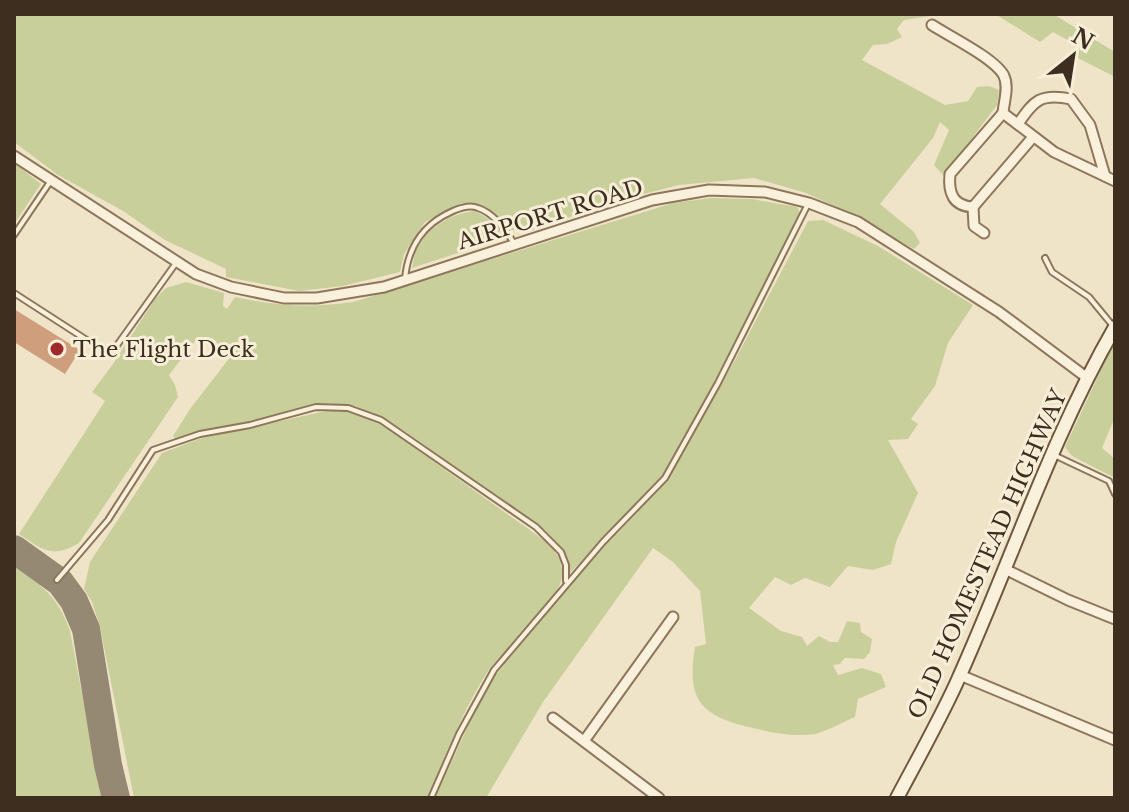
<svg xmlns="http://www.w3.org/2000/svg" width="1129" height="812" font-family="'Libre Baskerville',serif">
<rect width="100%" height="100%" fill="#f0e4c8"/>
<g fill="#c9cf9b">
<polygon points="14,14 943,14 904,20 897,29 902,37 887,44 873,45 862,60 945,105 968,101 977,87 989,86 999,90 997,105 944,176 934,165 949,130 940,122 933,138 880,204 914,232 920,243 914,249 843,210 806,193 754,178 679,185 616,201 532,230 511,230 477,204 462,203 425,222 404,254 400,272 343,286 299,291 226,277 226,269 165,240 123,211 58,175 14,142"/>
<polygon points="995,14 1053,14 1115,52 1115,77 1074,56 1080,47 1053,32 1040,42"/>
<polygon points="14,163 41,184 14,224"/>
<path d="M711,198L752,199L797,207L800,213L712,387L662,476L570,573L563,550L548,533L403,430L356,406L320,404L250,423L200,431L175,439L173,436L190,409L231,356L229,349L198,337L169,375L175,385L178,397L79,543C52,559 43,550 19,534L105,401L92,392L113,364L155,299L166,288L186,282L224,293L223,306L227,309L235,297C276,306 311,308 353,302L673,203Z"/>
<path d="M474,211C488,217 496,224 504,238L412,268C414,262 413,256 416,250C426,228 450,214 474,211Z"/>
<path d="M823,220L878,246L973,305L948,343L935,386L911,419L918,424L908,439L888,440L918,493L896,542L891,564L873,570L848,566L830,587L805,578L791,585L775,577L749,608L781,631L802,637L807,646L819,636L830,642H838L847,621L860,623L861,632L872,639L870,652L864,659L845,658L840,664L833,665L838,675L862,668L881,674L886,687L858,699L855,717C843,722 828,731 815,734C794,737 773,733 753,728C701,716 686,701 695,647L706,644L700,591L673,562L653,548L543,702L486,798H435L486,687L612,532L617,534L667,480L735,360L808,221Z"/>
<polygon points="1115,340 1115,417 1102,448 1115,459 1115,478 1072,456 1065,447"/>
<path d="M331,410L351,411L381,424L548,543C558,554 565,565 561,581C554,608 506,646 488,671C463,710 445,756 427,798H134L100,627L92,602L84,589L90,562L162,453L202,438Z"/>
<path d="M14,566C43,587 58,596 70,631L102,798H14Z"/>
</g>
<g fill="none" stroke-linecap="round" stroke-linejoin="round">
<polyline stroke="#968974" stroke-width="28" points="14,549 60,582 74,601 86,629 108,765 116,798"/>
</g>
<polygon fill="#cf9f7d" points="14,309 80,350 65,374 14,342"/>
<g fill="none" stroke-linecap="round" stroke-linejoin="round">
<g stroke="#8d765c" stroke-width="8">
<g id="lane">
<polyline points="14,235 50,182"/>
<polyline points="1045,258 1052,272 1089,297 1113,326"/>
<path d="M405,279C408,246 423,224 453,211C460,208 471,205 478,208C494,213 505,230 514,243"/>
<polyline points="14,293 110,355 176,263"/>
<polyline points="1054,455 1109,481 1115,494"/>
<polyline points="57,580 108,520 153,450 200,434 250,425 316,407 348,408 381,420 536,527 561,552 566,565 566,581"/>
<polyline points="431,798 459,734 494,670 603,542 665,478 718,383 808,204"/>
</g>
</g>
<g stroke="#8d765c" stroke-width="13">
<g id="street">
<path d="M932,25C949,36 996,59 1004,76C1009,87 1004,101 1003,113L1054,152L1115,181"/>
<path d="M1018,124C1034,100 1041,93 1071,99L1090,125L1105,176"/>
<polyline points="14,156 196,274 231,287 284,298 317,298 384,287 652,200 709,190 765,192 809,203 858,222 999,312 1086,377"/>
<path d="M973,207C953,206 948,193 950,174L1003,113"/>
<polyline points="973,207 1033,137"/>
<polyline points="973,207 974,226 984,233"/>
<polyline points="1005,569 1068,600 1115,619"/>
<polyline points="960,675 1115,740"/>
<polyline points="553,718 659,798"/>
<polyline points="584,741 673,617"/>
</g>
</g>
<g stroke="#6f573f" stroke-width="16">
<path id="secondary" d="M897,798C917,760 938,723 956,684C1010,565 1050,440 1115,327"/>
</g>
<use href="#lane" stroke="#faf1dc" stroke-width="4"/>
<use href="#street" stroke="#faf1dc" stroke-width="9"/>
<use href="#secondary" stroke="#faf1dc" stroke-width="12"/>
</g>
<circle fill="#9e2a2b" stroke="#f7eed8" stroke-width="3" cx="57" cy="349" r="8"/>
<g text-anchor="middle" stroke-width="6" stroke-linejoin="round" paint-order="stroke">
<g font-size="22" fill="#3d2e20" stroke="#f7eed8">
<text transform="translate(550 214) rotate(-17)" y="8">AIRPORT ROAD</text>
<text transform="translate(987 554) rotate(-66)" y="8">OLD HOMESTEAD HIGHWAY</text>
</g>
<g font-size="22" fill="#3d2e20" stroke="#f7eed8" text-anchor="start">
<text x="73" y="357">The Flight Deck</text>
</g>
</g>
<rect width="1129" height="812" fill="none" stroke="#3d2e20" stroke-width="32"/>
<g transform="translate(1073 56) rotate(30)" stroke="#f7eed8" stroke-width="6" paint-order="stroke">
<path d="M0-6L14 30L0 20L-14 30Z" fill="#3d2e20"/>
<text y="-12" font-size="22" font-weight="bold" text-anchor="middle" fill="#3d2e20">N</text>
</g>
</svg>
